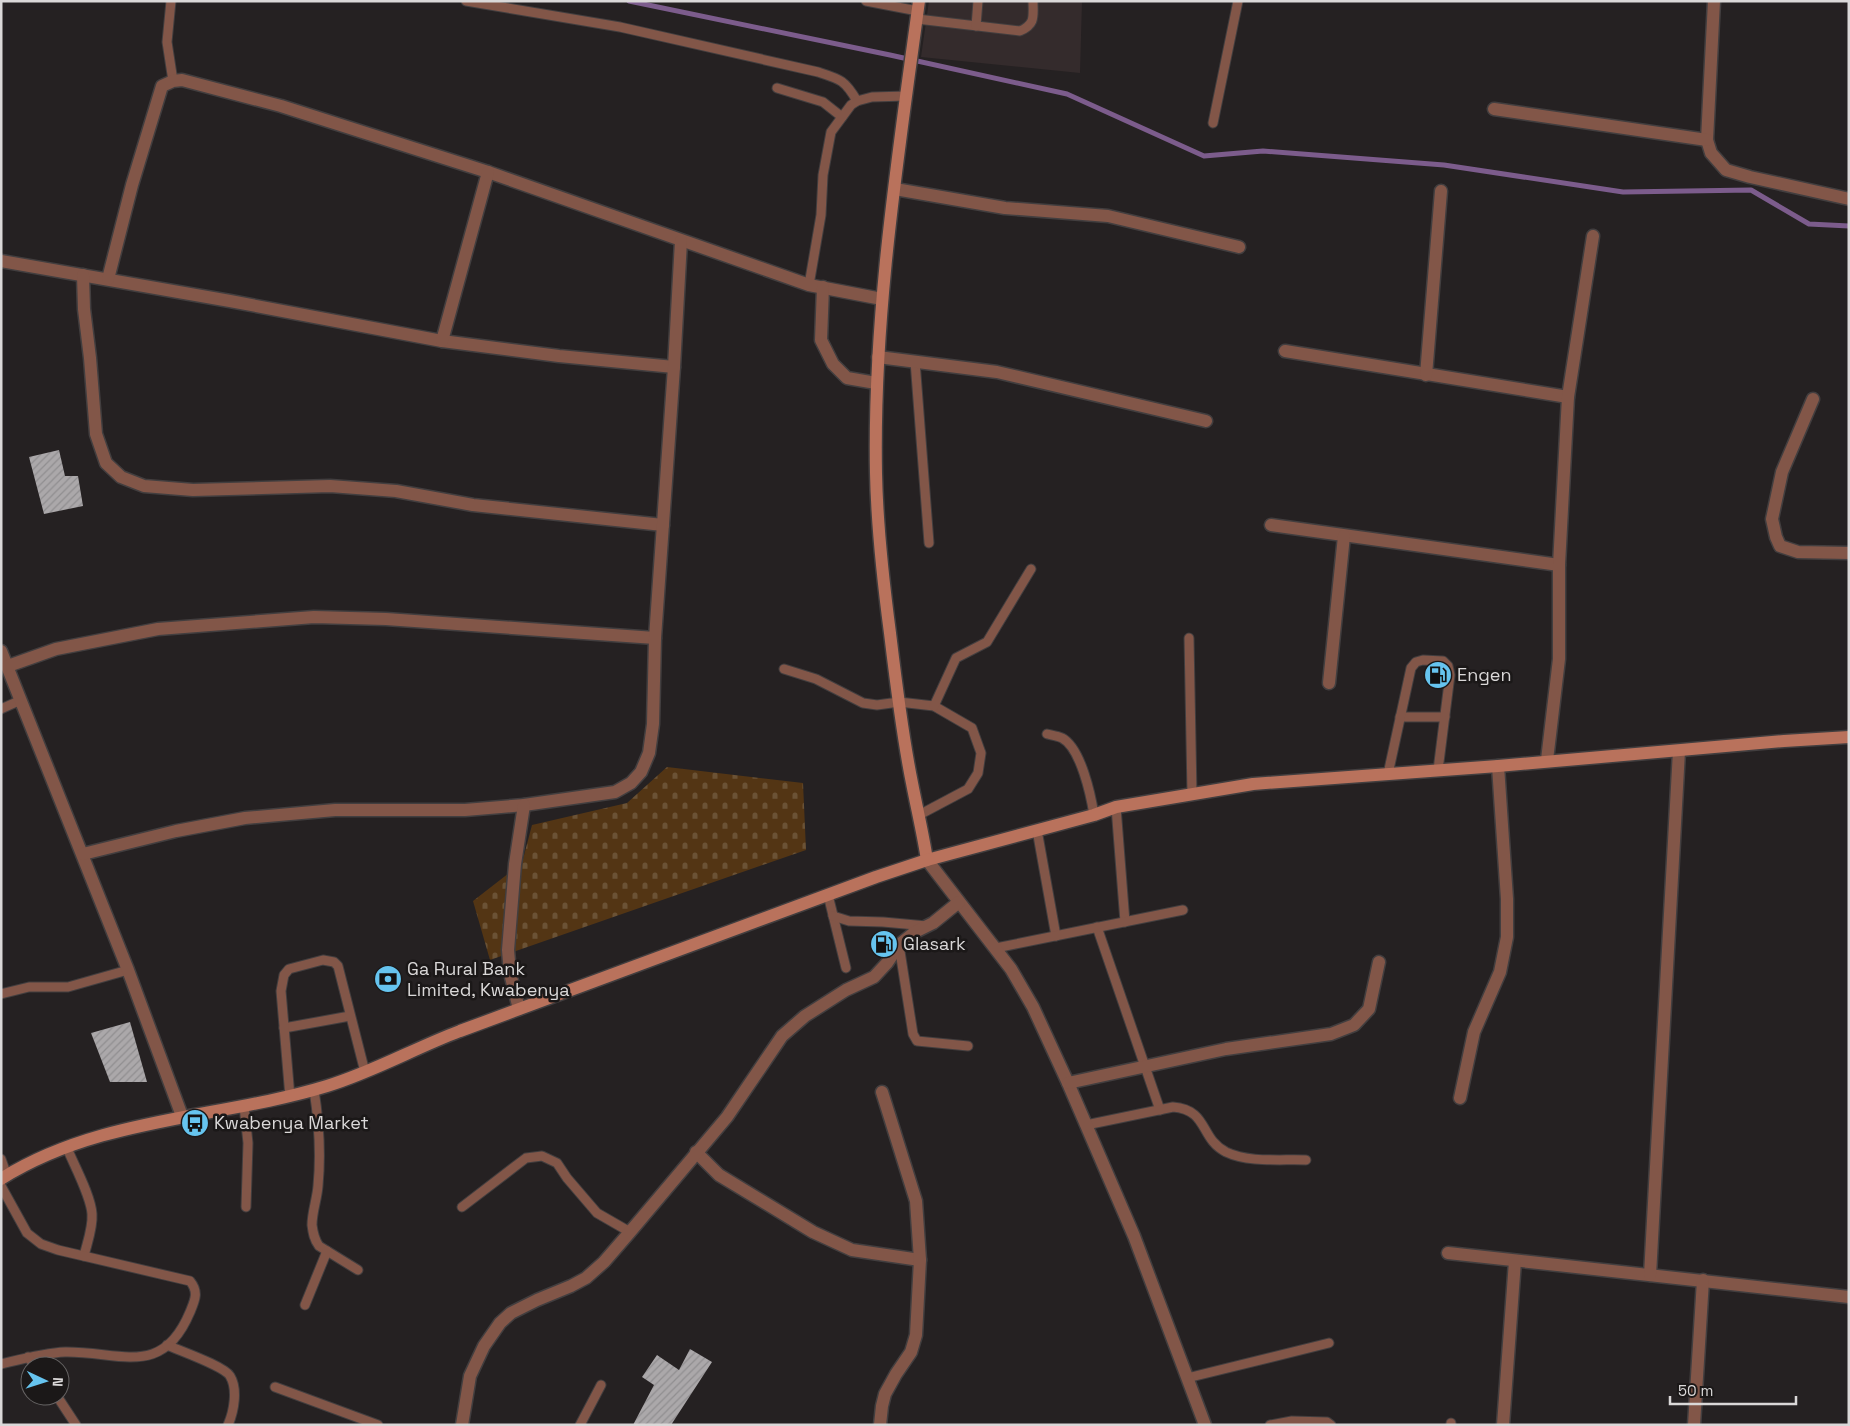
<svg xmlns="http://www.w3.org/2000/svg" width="1850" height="1426" font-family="'Space Grotesk',sans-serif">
<defs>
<pattern id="cemetery-stones" width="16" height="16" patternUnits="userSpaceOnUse" patternTransform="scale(1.25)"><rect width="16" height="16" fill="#533514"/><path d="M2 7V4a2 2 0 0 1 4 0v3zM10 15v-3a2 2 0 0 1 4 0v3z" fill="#6b5235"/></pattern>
<pattern id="building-hatch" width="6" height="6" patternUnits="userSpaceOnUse" patternTransform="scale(1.25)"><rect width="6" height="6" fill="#aba8aa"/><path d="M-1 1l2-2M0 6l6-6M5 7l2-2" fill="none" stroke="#908e90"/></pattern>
</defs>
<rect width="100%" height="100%" fill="#252122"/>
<polygon fill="#342b2c" points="929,1 1082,1 1080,73 921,57"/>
<polygon fill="url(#cemetery-stones)" points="667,767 803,783 806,850 490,960 473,901 522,863 532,825 627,803"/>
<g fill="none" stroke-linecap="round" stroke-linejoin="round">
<polyline stroke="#7c5c8c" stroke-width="5" points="629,1 890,55 1067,94 1204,156 1263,151 1444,165 1623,192 1751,190 1809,224 1849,226"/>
</g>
<g fill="url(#building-hatch)">
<polygon points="59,450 65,476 78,476 83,506 44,514 29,457"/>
<polygon points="130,1022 147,1082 110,1082 91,1033"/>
<polygon points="690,1349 712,1362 671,1425 633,1425 654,1385 642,1377 657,1355 679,1370"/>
</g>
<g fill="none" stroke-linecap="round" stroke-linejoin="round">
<g stroke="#423e3f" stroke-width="11">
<g id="lane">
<polyline points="171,1 167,42 173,81"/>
<path d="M466,1L620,27L818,72C840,79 845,80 857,101"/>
<polyline points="866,1 918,11"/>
<path d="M917,19L1020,31C1036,24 1033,16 1033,1"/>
<polyline points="976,26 978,1"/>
<polyline points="777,88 823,102 842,117"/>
<polyline points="1213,123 1238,1"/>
<polyline points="809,285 821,215 823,175 831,132 851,105 857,101 872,97 906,96"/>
<polyline points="915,361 929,543"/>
<polyline points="1189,638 1192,794"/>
<polyline points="784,669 816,679 863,703 877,705 899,702 934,706 972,728 981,753 978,773 968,789 919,815"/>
<polyline points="934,706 956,658 987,642 1031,569"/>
<polyline points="1,709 21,700"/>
<polyline points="1400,717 1445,717"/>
<path d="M1047,734C1051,735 1058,736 1062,738C1081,748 1091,796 1094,815"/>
<polyline points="1388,774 1411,668 1416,662 1423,660 1443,661 1448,666 1450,675 1438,770"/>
<polyline points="1116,807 1125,922"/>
<polyline points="1037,830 1056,936"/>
<polyline points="828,895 846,968"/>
<polyline points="833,916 849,921 883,922 927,926"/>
<polyline points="1097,927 1160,1110"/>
<polyline points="899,945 913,1034 917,1041 968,1046"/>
<polyline points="996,948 1183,910"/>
<polyline points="1,994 29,987 68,987 128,970"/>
<polyline points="284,1028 350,1016"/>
<path d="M314,1090C319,1122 321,1154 318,1186C317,1199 312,1212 312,1225C313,1233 314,1239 319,1246L358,1270"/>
<polyline points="290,1097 281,991 284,975 289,969 323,960 334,962 338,966 365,1072"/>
<polyline points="244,1106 248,1143 246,1207"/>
<path d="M1086,1125L1173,1107C1209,1110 1199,1138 1226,1152C1249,1163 1281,1159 1306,1160"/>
<path d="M67,1148C74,1165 91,1196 92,1214C93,1228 87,1243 84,1256"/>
<polyline points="1,1159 7,1176"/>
<path d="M1,1186L27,1233L41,1244L58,1250L190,1281C199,1292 195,1300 190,1312C162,1379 120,1351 65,1352C44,1353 22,1359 1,1364"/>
<polyline points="462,1207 526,1158 542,1156 557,1163 567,1178 597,1213 630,1232"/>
<polyline points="305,1305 327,1251"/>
<path d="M167,1345C180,1351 224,1366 230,1376C238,1389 234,1411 228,1425"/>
<polyline points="28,1357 35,1366"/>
<polyline points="1187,1378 1329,1343"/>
<polyline points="275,1387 378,1425"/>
<polyline points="57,1396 76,1425"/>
<polyline points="580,1425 601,1385"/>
<polyline points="1270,1425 1292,1421 1327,1422 1331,1425"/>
<polyline points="1451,1425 1451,1423"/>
</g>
</g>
<g stroke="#423e3f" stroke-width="15">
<g id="street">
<polyline points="1714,1 1707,140 1711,153 1726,170 1750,177 1849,199"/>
<polyline points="1494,109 1707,140"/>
<polyline points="895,189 1005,208 1108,216 1239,247"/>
<polyline points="1,261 230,301 442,341 559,356 674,367"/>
<polyline points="83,275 84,309 90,358 96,434 106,463 121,477 144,486 193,490 330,486 396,491 473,505 663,525"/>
<polyline points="108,279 132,185 162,86 173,81 182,80 281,106 488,172 809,285 882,299"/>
<polyline points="823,287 821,340 833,364 847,378 876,383"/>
<polyline points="442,341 488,172"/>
<polyline points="1285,351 1568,397"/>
<polyline points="878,357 997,372 1206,421"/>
<polyline points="1426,375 1441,191"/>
<polyline points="1813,399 1782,472 1772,519 1776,537 1780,546 1798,552 1849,553"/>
<polyline points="1271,525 1559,565"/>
<polyline points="1,651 128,970 182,1116"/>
<polyline points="8,666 56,649 158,629 314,617 386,619 655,638"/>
<polyline points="1329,683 1344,536"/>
<polyline points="1547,760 1559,659 1559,565 1568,397 1593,236"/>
<polyline points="83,854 176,831 245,818 335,810 465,810 524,805 615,792 631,783 641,772 649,753 653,724 655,638 674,367 681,241"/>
<polyline points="927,860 1011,969 1033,1007 1068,1083 1134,1236 1205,1425"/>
<polyline points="519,1009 510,973 508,950 515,864 524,805"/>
<polyline points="1068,1083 1226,1049 1331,1034 1354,1025 1369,1009 1379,962"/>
<polyline points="1460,1098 1474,1032 1500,972 1507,937 1507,899 1498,766"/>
<polyline points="696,1152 719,1175 813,1232 852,1250 920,1260"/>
<polyline points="1448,1253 1849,1297"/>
<polyline points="1650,1275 1679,751"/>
<polyline points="462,1425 470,1376 484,1346 500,1323 511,1313 537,1300 571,1286 586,1278 604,1262 630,1232 727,1117 782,1036 805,1016 846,990 874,977 887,963 899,945 915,932 933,923 959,902"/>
<polyline points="880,1425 882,1406 885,1394 896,1374 911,1352 916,1335 920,1260 916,1201 882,1092"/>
<polyline points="1503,1425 1515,1261"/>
<polyline points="1694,1425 1703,1280"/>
</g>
</g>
<g stroke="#423e3f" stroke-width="15">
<g id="secondary">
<path d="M919,1C898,157 873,315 876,473C877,526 883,580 890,633C896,683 902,734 912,783C917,809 923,834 927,860"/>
<path d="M1,1179C99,1117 219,1119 327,1086C373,1072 415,1048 460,1031C599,980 738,929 876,877L927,860L1094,815L1116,807L1253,784L1498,766L1784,741L1849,737"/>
</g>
</g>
<use href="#lane" stroke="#825648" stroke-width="9"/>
<use href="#street" stroke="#825648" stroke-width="12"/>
<use href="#secondary" stroke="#b9725c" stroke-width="12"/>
</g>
<defs>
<g id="fuel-disc" transform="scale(1.4375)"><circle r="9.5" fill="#66c4ef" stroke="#1b1818"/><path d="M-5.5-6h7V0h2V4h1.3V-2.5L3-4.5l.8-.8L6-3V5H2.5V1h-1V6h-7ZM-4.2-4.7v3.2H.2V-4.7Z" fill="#111"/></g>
<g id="bank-disc" transform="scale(1.4375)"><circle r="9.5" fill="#66c4ef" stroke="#1b1818"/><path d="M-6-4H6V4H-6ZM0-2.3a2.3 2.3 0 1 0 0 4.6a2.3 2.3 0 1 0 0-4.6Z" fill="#111"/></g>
<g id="bus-disc" transform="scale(1.4375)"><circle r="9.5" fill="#66c4ef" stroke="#1b1818"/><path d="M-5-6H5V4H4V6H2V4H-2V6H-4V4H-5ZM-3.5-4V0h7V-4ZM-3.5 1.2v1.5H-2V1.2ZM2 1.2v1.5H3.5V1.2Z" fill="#111"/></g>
</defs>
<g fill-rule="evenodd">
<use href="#fuel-disc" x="1438" y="675"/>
<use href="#fuel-disc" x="884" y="944"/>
<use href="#bank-disc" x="388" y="979"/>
<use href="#bus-disc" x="195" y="1123"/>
</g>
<g text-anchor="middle" stroke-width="5" stroke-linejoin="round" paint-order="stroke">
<g font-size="18" fill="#dad8d8" stroke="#1b1818" text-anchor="start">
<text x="1457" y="681">Engen</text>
<text x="903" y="950">Glasark</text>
<text x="407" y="975">Ga Rural Bank<tspan x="407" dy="21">Limited, Kwabenya</tspan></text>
<text x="214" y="1129">Kwabenya Market</text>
</g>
</g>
<rect width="1850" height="1426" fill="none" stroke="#dad8d8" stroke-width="5"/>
<g transform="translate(45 1381) rotate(94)"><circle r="24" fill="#1b1818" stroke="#676565"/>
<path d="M0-4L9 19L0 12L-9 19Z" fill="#66c4ef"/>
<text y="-8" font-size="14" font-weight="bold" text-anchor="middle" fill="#dad8d8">N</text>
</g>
<path d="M1670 1396v8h126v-8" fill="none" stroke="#dad8d8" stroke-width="2.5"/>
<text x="1678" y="1396" font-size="15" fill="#dad8d8" stroke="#1b1818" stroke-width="4" paint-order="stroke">50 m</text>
</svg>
